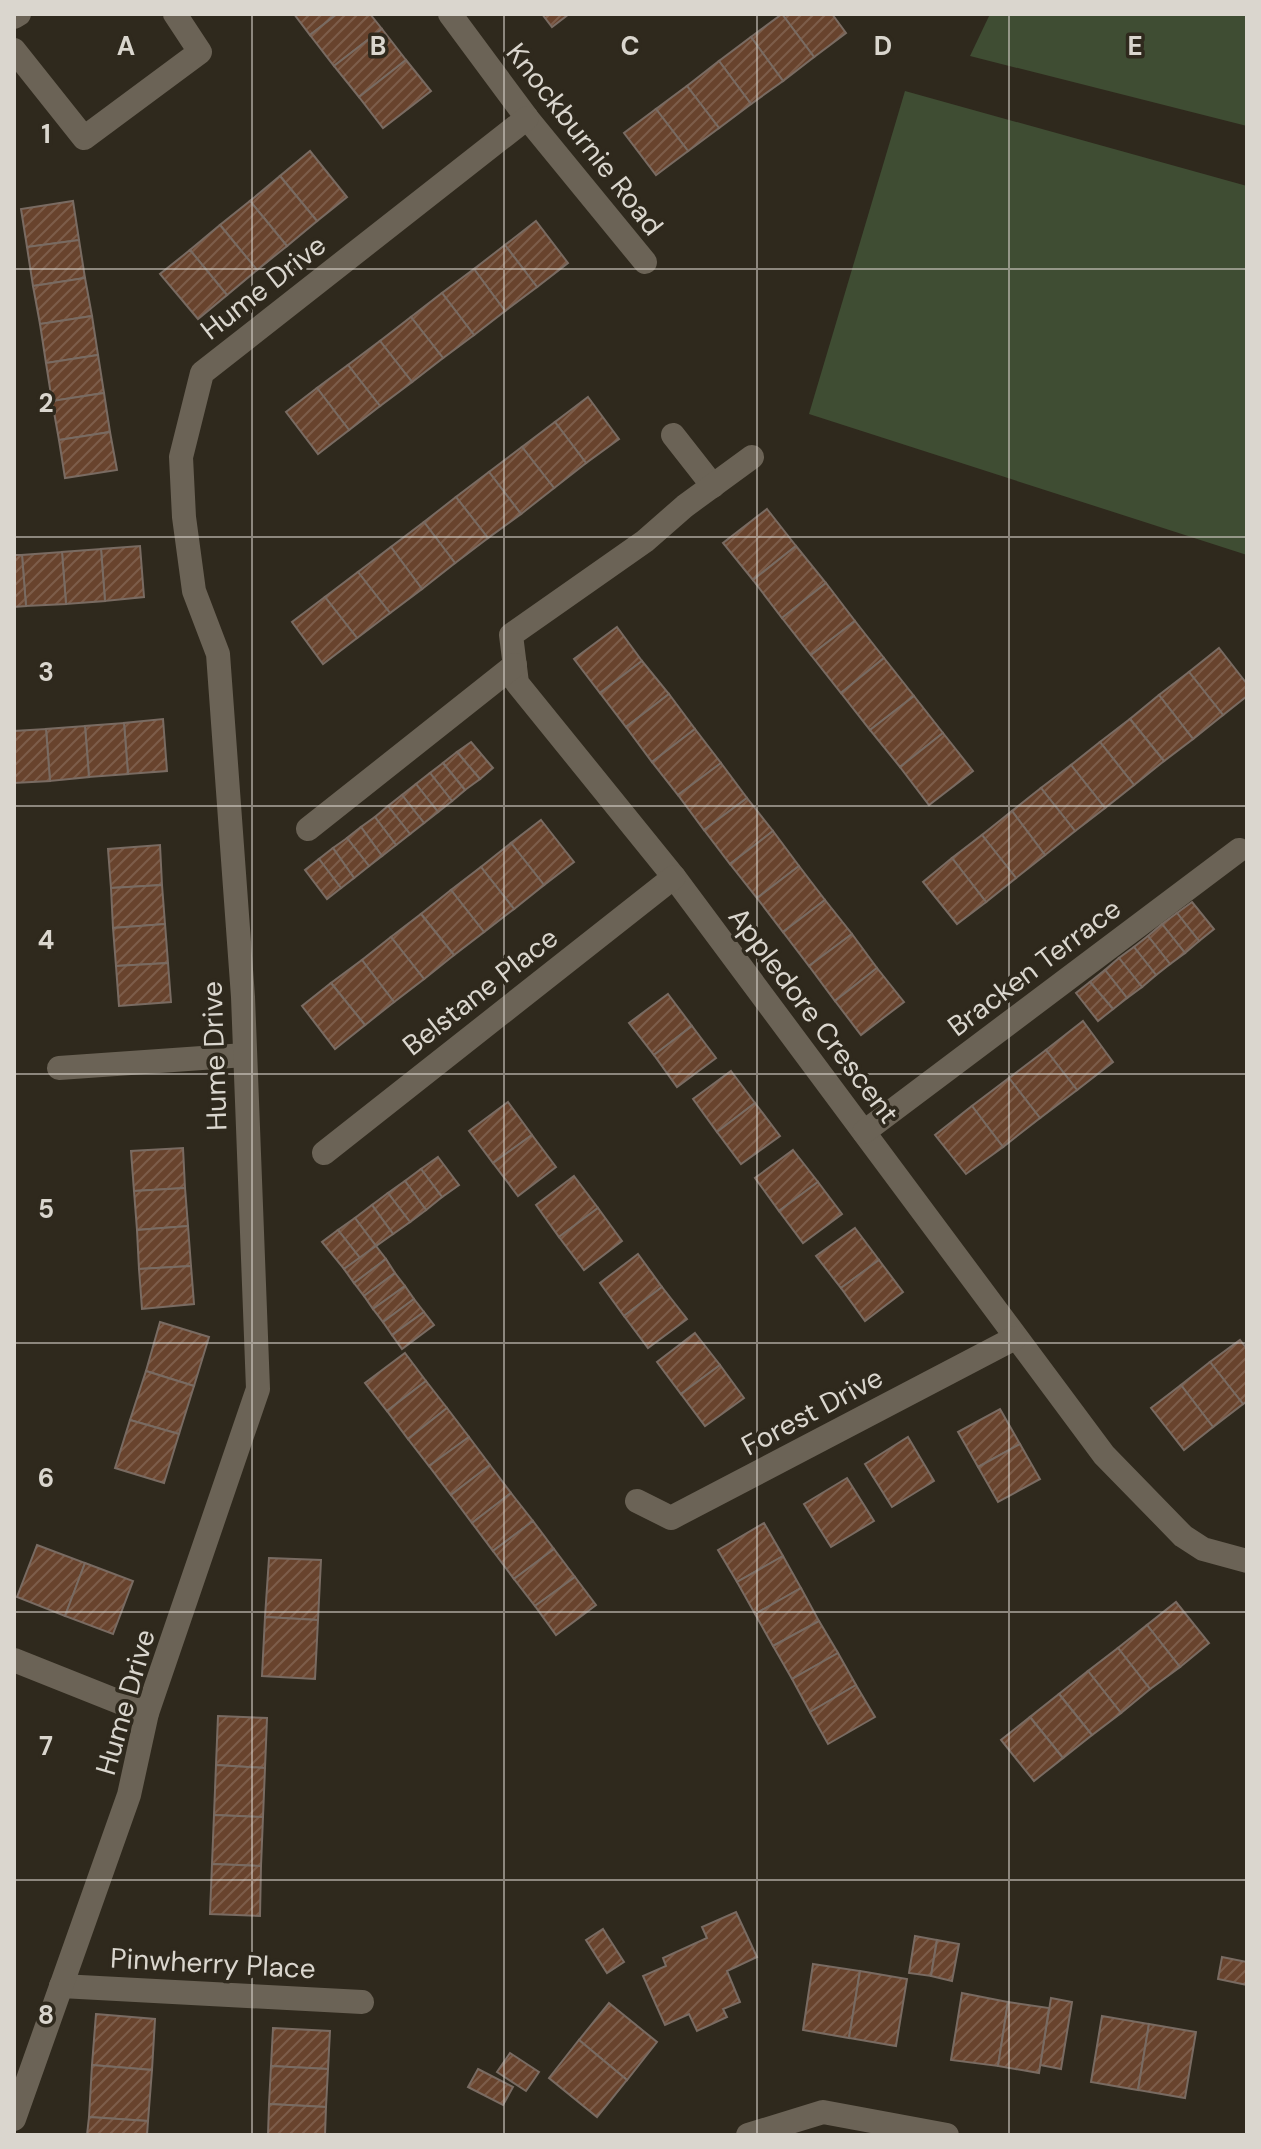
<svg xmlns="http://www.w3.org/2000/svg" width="1261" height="2149" font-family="'DM Sans',sans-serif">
<defs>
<pattern id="building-hatch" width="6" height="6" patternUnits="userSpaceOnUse" patternTransform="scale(2)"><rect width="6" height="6" fill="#68432d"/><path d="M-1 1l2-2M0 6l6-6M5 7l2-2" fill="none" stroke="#7d5d4a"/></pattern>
</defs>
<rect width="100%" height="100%" fill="#2f291d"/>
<g fill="#3f4d33">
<polygon points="990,14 1247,14 1247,126 970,56"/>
<polygon points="905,91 1247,186 1247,555 809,414"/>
</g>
<g fill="url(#building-hatch)" stroke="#796b62" stroke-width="2">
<polygon points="294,14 337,14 310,35"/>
<polygon points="337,14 370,14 382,29 334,66 310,35"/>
<polygon points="542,14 569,14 552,27"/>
<polygon points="782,14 832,14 846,33 814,57"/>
<polygon points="782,14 814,57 783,81 751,37"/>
<polygon points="382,29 406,60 359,97 334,66"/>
<polygon points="751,37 783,81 751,104 719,61"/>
<polygon points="406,60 431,91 383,128 359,97"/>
<polygon points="719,61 751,104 719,128 687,86"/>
<polygon points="687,86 719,128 688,151 656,109"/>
<polygon points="656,109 688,151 656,175 624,133"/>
<polygon points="310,151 347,197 317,221 280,176"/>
<polygon points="280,176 317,221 287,246 250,201"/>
<polygon points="73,201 79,240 27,247 21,209"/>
<polygon points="250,201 287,246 257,270 220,225"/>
<polygon points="536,221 568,263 537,287 505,245"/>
<polygon points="220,225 257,270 227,295 190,250"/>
<polygon points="79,240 85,278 33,286 27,247"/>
<polygon points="505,245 537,287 505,311 474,269"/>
<polygon points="190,250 227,295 198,319 160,274"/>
<polygon points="474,269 505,311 474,335 442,293"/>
<polygon points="85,278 92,316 40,324 33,286"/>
<polygon points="442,293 474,335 443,358 411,317"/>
<polygon points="92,316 98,355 46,363 40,324"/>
<polygon points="411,317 443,358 412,382 380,341"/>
<polygon points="380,341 412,382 380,406 348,365"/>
<polygon points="98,355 104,393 52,401 46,363"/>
<polygon points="348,365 380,406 349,430 317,388"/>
<polygon points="317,388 349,430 318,454 286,412"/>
<polygon points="104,393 110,432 59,440 52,401"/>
<polygon points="588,397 619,439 586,463 555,422"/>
<polygon points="555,422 586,463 554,488 522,447"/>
<polygon points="110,432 117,470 65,478 59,440"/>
<polygon points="522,447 554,488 521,514 489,472"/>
<polygon points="489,472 521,514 488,538 456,497"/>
<polygon points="456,497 488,538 455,563 424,522"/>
<polygon points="767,509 796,546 753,580 723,543"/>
<polygon points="424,522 455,563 422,589 391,547"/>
<polygon points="140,546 144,597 105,601 101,549"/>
<polygon points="796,546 826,583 782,618 753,580"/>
<polygon points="391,547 422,589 390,613 358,572"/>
<polygon points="101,549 105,601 66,604 62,552"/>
<polygon points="62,552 66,604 26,606 22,555"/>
<polygon points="14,555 22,555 26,606 14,607"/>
<polygon points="358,572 390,613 357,638 325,597"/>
<polygon points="826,583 855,621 811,655 782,618"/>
<polygon points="325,597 357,638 323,664 292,622"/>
<polygon points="855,621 884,658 841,693 811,655"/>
<polygon points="617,627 642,661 600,693 574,659"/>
<polygon points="1219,648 1247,684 1247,696 1223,715 1189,672"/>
<polygon points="884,658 914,696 870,730 841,693"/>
<polygon points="642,661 669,694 626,727 600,693"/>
<polygon points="1189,672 1223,715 1193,739 1159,695"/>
<polygon points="669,694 695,729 652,762 626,727"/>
<polygon points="1159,695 1193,739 1164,761 1130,719"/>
<polygon points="914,696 943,733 900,767 870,730"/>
<polygon points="163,719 167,771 128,774 124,723"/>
<polygon points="1130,719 1164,761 1134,785 1100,742"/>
<polygon points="124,723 128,774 89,777 85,726"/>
<polygon points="85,726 89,777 50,781 46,729"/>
<polygon points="46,729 50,781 14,783 14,731"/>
<polygon points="695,729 721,763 678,795 652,762"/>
<polygon points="943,733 973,771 929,805 900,767"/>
<polygon points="471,742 493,768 480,779 457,752"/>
<polygon points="1100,742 1134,785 1105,808 1071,765"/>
<polygon points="457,752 480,779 465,790 443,763"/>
<polygon points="443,763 465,790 452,801 430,773"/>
<polygon points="721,763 747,798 704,830 678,795"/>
<polygon points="1071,765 1105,808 1075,831 1041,788"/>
<polygon points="430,773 452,801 438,812 416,784"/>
<polygon points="416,784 438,812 424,823 402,795"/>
<polygon points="1041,788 1075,831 1045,855 1012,811"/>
<polygon points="402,795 424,823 410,834 388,806"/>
<polygon points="747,798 773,831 730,864 704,830"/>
<polygon points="388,806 410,834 396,845 375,817"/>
<polygon points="1012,811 1045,855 1016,878 982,835"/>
<polygon points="375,817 396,845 382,856 361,827"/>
<polygon points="541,820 574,862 544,885 511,843"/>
<polygon points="361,827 382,856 369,866 347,838"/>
<polygon points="773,831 799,866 757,898 730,864"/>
<polygon points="982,835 1016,878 986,902 952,858"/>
<polygon points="347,838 369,866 354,878 333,848"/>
<polygon points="511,843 544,885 514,909 481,867"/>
<polygon points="160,845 162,885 111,888 108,849"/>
<polygon points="333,848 354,878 341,888 319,859"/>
<polygon points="952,858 986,902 957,924 923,882"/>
<polygon points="319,859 341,888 327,899 305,870"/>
<polygon points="799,866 825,900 783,932 757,898"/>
<polygon points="481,867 514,909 484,932 451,890"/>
<polygon points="162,885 165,924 113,928 111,888"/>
<polygon points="451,890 484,932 454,955 421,914"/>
<polygon points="825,900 852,934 809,966 783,932"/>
<polygon points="1192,902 1214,929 1199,941 1177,913"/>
<polygon points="1177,913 1199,941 1185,953 1162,924"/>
<polygon points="421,914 454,955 424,979 391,937"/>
<polygon points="165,924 168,963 116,966 113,928"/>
<polygon points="1162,924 1185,953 1170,964 1148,936"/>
<polygon points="852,934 877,968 835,1001 809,966"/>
<polygon points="1148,936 1170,964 1156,975 1134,947"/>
<polygon points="391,937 424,979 394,1002 362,960"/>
<polygon points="1134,947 1156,975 1142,987 1119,958"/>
<polygon points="1119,958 1142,987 1127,998 1105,970"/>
<polygon points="362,960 394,1002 365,1025 331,983"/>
<polygon points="168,963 171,1002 119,1006 116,966"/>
<polygon points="877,968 904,1002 861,1035 835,1001"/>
<polygon points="1105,970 1127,998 1113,1009 1090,982"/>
<polygon points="1090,982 1113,1009 1098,1021 1076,993"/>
<polygon points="331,983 365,1025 335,1049 302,1006"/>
<polygon points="668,994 692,1026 654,1055 629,1023"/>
<polygon points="1083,1021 1113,1062 1077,1090 1046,1050"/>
<polygon points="692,1026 716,1058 677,1087 654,1055"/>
<polygon points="1046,1050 1077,1090 1040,1118 1009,1078"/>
<polygon points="731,1071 755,1103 717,1132 693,1099"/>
<polygon points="1009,1078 1040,1118 1003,1147 972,1106"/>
<polygon points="508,1102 532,1135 493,1163 469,1131"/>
<polygon points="755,1103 780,1136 741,1164 717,1132"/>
<polygon points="972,1106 1003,1147 966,1174 935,1135"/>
<polygon points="532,1135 556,1167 518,1196 493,1163"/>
<polygon points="183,1148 185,1188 134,1191 131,1151"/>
<polygon points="793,1150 818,1182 779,1211 755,1178"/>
<polygon points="438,1157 459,1185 442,1197 421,1169"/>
<polygon points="421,1169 442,1197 426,1210 405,1181"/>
<polygon points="574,1176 598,1208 559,1237 536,1205"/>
<polygon points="405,1181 426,1210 410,1222 388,1193"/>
<polygon points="818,1182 842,1214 803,1243 779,1211"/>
<polygon points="185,1188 188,1226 137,1230 134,1191"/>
<polygon points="388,1193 410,1222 393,1234 372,1205"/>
<polygon points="372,1205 393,1234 376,1246 355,1218"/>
<polygon points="598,1208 622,1241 584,1270 559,1237"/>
<polygon points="355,1218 376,1246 360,1258 338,1230"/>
<polygon points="188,1226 191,1266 139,1269 137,1230"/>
<polygon points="855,1228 879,1260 841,1288 816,1256"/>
<polygon points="338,1230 360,1258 344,1269 322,1242"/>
<polygon points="376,1246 386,1259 354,1283 344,1269"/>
<polygon points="638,1254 662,1287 624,1316 600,1283"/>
<polygon points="386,1259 395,1273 364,1296 354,1283"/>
<polygon points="879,1260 903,1292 865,1321 841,1288"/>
<polygon points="191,1266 194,1304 142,1309 139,1269"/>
<polygon points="395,1273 405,1286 373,1309 364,1296"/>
<polygon points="405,1286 414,1299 383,1322 373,1309"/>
<polygon points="662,1287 687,1319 648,1348 624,1316"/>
<polygon points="414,1299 424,1312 392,1335 383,1322"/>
<polygon points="424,1312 434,1325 402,1349 392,1335"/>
<polygon points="160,1322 209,1337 194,1386 146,1371"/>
<polygon points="695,1333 720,1365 681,1394 657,1362"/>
<polygon points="1240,1340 1247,1349 1247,1401 1243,1404 1210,1362"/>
<polygon points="405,1353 426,1381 387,1411 365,1383"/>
<polygon points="1210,1362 1243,1404 1213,1427 1181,1385"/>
<polygon points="720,1365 744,1398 705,1426 681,1394"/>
<polygon points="146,1371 194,1386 179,1434 130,1420"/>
<polygon points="426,1381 447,1408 408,1439 387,1411"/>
<polygon points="1181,1385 1213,1427 1184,1450 1151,1408"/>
<polygon points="447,1408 469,1437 429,1466 408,1439"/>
<polygon points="1000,1409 1020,1444 978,1467 958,1432"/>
<polygon points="130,1420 179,1434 164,1483 115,1468"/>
<polygon points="469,1437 490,1465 451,1495 429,1466"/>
<polygon points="908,1437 934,1481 892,1507 865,1464"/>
<polygon points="1020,1444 1040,1479 998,1502 978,1467"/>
<polygon points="490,1465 511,1493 472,1523 451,1495"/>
<polygon points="847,1478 874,1521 831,1547 804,1504"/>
<polygon points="511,1493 533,1521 493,1551 472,1523"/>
<polygon points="533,1521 554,1549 514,1579 493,1551"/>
<polygon points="764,1523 783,1556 737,1582 718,1550"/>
<polygon points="37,1545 85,1563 65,1616 17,1597"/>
<polygon points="554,1549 575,1577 535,1606 514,1579"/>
<polygon points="783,1556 801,1588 755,1614 737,1582"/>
<polygon points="269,1558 321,1560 318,1620 265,1617"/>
<polygon points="85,1563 133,1581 113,1634 65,1616"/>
<polygon points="575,1577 596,1605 556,1635 535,1606"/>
<polygon points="801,1588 819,1621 773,1646 755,1614"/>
<polygon points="1176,1602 1209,1643 1180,1667 1147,1625"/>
<polygon points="265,1617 318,1620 315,1679 262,1676"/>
<polygon points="819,1621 838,1653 792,1679 773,1646"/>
<polygon points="1147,1625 1180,1667 1150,1689 1118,1648"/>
<polygon points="1118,1648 1150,1689 1121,1713 1088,1671"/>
<polygon points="838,1653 856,1685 810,1712 792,1679"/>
<polygon points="1088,1671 1121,1713 1092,1735 1059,1694"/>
<polygon points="856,1685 875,1717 828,1744 810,1712"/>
<polygon points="1059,1694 1092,1735 1063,1758 1030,1717"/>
<polygon points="218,1716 267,1718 265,1768 216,1765"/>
<polygon points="1030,1717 1063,1758 1034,1781 1001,1740"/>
<polygon points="216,1765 265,1768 263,1817 214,1815"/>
<polygon points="214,1815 263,1817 261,1866 212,1864"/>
<polygon points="212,1864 261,1866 260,1916 210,1914"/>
<polygon points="736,1912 757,1957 727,1971 740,2002 723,2009 727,2017 697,2031 689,2014 665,2025 643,1976 666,1966 663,1958 707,1938 702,1927"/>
<polygon points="603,1929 624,1962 607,1973 586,1940"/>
<polygon points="915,1936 937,1940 931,1976 909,1973"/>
<polygon points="937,1940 959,1944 952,1981 931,1976"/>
<polygon points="1222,1957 1247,1962 1247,1985 1218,1979"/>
<polygon points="813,1964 860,1971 849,2038 803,2030"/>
<polygon points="860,1971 907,1979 896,2046 849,2038"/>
<polygon points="962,1993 1008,2002 998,2066 951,2060"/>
<polygon points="1051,1998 1072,2002 1061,2069 1040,2065"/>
<polygon points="1008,2002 1049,2008 1039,2073 998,2066"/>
<polygon points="609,2003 657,2042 627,2080 579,2040"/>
<polygon points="96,2014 155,2019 152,2070 92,2065"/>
<polygon points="1102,2016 1149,2024 1138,2090 1091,2082"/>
<polygon points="1149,2024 1196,2032 1185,2098 1138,2090"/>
<polygon points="273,2028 330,2031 328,2069 271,2066"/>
<polygon points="579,2040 627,2080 597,2117 549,2078"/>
<polygon points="510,2053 539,2072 526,2091 497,2072"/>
<polygon points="92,2065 152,2070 148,2121 89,2117"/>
<polygon points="271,2066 328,2069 326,2107 269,2104"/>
<polygon points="478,2069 513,2087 503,2105 468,2087"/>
<polygon points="269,2104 326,2107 325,2135 268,2135"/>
<polygon points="89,2117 148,2121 147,2135 87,2135"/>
</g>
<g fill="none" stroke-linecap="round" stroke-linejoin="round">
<g stroke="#6b6356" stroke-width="24">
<polyline points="450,14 527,118 645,262"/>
<polyline points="14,17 19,14"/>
<polyline points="14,50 84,138 200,52 175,14"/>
<polyline points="673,435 713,486"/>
<polyline points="752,457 685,506 645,541 511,635 517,683 674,877 1104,1455 1183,1536 1203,1549 1247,1561"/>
<polyline points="308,829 515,665"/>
<polyline points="59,1068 245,1055"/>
<polyline points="864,1132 1239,850"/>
<polyline points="324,1153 674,877"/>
<polyline points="637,1501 671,1518 1015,1338"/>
<polyline points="14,1660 147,1713"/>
<polyline points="61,1986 362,2002"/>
<polyline points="14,2119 129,1795 147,1713 258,1389 243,997 218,654 194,591 184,517 181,457 202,373 527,118"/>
<polyline points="748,2135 823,2112 947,2135"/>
</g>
</g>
<path fill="none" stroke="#dad6ce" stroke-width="2" stroke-opacity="0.55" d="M252,14V2135M504,14V2135M757,14V2135M1009,14V2135M14,269H1247M14,537H1247M14,806H1247M14,1074H1247M14,1343H1247M14,1612H1247M14,1880H1247"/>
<g text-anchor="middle" stroke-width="7" stroke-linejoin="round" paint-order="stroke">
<g font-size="28" fill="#dad6ce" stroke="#2f291d">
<text transform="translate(585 139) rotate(52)" y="10">Knockburnie Road</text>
<text transform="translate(263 287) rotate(-38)" y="10">Hume Drive</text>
<text transform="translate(1034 967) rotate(-37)" y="10">Bracken Terrace</text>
<text transform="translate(480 991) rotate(-38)" y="10">Belstane Place</text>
<text transform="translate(814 1015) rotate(53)" y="10">Appledore Crescent</text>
<text transform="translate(214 1056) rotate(-92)" y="10">Hume Drive</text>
<text transform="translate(812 1411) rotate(-28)" y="10">Forest Drive</text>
<text transform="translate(125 1702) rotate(-74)" y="10">Hume Drive</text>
<text transform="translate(213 1963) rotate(3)" y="10">Pinwherry Place</text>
</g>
</g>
<g font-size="26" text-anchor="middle" font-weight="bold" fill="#dad6ce" stroke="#2f291d" stroke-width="7" stroke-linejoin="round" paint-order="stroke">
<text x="126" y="55">A</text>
<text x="378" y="55">B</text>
<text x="630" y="55">C</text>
<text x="883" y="55">D</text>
<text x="1135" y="55">E</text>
<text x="46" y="143">1</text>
<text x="46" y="412">2</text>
<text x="46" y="681">3</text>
<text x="46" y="949">4</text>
<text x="46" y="1218">5</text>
<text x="46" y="1487">6</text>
<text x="46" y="1755">7</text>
<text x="46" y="2024">8</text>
</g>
<rect width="1261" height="2149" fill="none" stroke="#dad6ce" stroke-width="32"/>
</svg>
